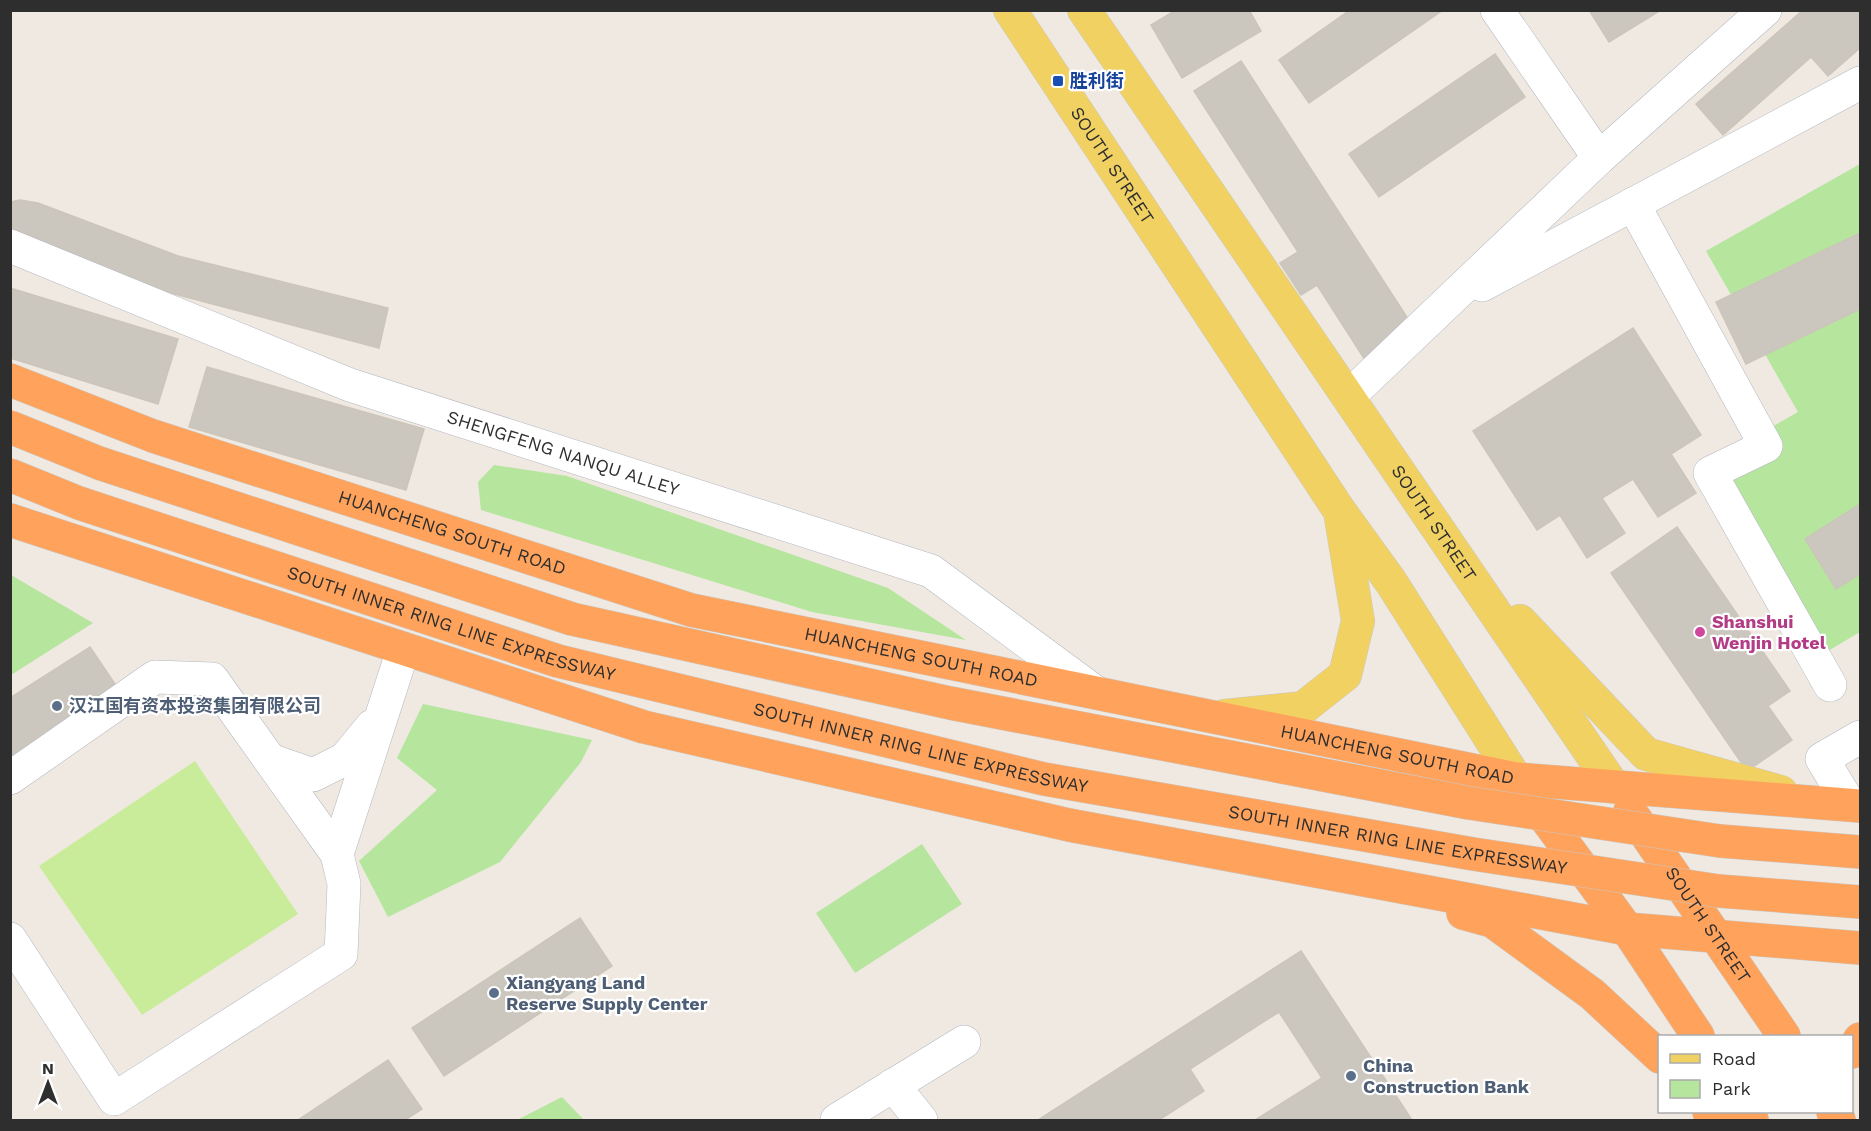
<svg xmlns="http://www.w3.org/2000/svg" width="1871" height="1131" font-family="'Work Sans','Noto Sans SC',sans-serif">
<rect width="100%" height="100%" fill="#efe9e1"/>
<g fill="#b6e59e">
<polygon points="1860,164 1860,632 1828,651 1717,458 1798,412 1706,251"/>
<polygon points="494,465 567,476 888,588 966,640 812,612 481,510 478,482"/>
<polygon points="11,575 93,623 11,675"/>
<polygon points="423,704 592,740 581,762 500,862 388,917 359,861 437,790 397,758"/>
<polygon points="922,844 962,904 855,973 816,913"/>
<polygon points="562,1097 584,1120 517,1120"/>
</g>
<polygon fill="#c9ec9a" points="195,761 298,914 142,1015 39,866"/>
<g fill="#cbc7bf" stroke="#cbc5ba" stroke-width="1.5">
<polygon points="1176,10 1249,10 1261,31 1182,78 1151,25"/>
<polygon points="1350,10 1443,10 1309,103 1279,60"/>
<polygon points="1589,10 1661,10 1609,42"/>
<polygon points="1803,10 1860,10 1860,48 1828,76 1811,57 1723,135 1696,104"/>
<polygon points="1495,54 1525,97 1379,197 1349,154"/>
<polygon points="1241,61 1414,328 1365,360 1317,285 1301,295 1280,263 1298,252 1194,91"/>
<polygon points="20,200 38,203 178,256 388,308 379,348 152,288 10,233 10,202"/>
<polygon points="1860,233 1860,309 1746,364 1716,302"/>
<polygon points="10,288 178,339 158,404 10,358"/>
<polygon points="1633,328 1701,435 1671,454 1696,493 1658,517 1633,479 1602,498 1625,533 1587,558 1560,515 1537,530 1473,431"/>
<polygon points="207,367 424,429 406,490 189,427"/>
<polygon points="1860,504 1860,574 1836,589 1805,539"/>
<polygon points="1677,527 1790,691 1768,706 1792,740 1747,771 1611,573"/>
<polygon points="90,647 119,690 10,760 10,698"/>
<polygon points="580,918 612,966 444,1076 412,1028"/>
<polygon points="1301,951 1412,1120 1255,1120 1322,1078 1279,1012 1190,1069 1204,1091 1159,1120 1038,1120"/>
<polygon points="388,1060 422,1109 405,1120 298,1120"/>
</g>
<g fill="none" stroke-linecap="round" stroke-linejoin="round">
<g stroke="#b4b7c1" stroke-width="34">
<g id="minor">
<polyline points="1497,10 1599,158"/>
<polyline points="1633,204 1766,446 1710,473 1830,685"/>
<path id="s1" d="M10,246L350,385L931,571L1095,692"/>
<polyline points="1482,285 1860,83"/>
<polyline points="1348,397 1599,158 1765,10"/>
<polyline points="270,760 313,775 345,759 372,726"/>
<polyline points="10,778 155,677 212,679 337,854 344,884 341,954 114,1099 10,939"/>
<polyline points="1850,805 1822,759 1860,737"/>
<polyline points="337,854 403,650"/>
<polyline points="893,1085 921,1120"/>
<polyline points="837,1120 964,1042"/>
</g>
</g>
<g stroke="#c9c9c9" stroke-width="34">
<g id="major">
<path id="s2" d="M1010,10L1339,510L1391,582L1516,779"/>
<path id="s3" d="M1084,10L1614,787"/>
<polyline points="1520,621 1646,754 1781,792"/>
<polyline points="1224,716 1303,708 1345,675 1358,621 1341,518"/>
</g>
</g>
<g stroke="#c9c9c9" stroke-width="34">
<g id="highway">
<path id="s4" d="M10,380L153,436L691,610L1516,779L1860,806"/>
<polyline points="10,520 644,727 1069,825 1627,929 1860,948"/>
<polyline points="1530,797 1627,929 1698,1036"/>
<path id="s5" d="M1630,811L1784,1036"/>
<polyline points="1463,913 1492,921 1592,994 1660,1057"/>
<polyline points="1852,1052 1860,1039"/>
<polyline points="1709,1112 1717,1120"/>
<polyline points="1747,1112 1752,1120"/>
<polyline points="1833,1112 1839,1120"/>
</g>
</g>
<use href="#minor" stroke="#fff" stroke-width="33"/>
<use href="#major" stroke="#f2d163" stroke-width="33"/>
<use href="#highway" stroke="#ffa35c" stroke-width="33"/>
<g stroke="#c9c9c9" stroke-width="34" stroke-linecap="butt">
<g id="highway-bridge">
<polyline points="10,427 99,463 572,619 950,703 1469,803 1720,841 1860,852"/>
<path id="s6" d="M10,475L79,503L558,661L1044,779L1473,854L1719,891L1860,902"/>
</g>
</g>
<use href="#highway-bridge" stroke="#ffa35c" stroke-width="33"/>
</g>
<rect fill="#1a4fb4" stroke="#fff" stroke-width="2" x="1052" y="75" width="12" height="12" rx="3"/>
<circle fill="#d1479c" stroke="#fff" stroke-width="2" cx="1700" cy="632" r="6"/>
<g fill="#5c6f8a" stroke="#fff" stroke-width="2">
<circle cx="57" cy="706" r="6"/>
<circle cx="494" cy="993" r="6"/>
<circle cx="1351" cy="1076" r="6"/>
</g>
<g text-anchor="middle" stroke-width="4.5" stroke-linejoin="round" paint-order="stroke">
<g font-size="18" font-weight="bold" fill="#164399" stroke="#fff" text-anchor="start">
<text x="1070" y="87">胜利街</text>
</g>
<g font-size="18" fill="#2e2e2e" stroke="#fff">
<text dy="6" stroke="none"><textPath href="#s2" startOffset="186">SOUTH STREET</textPath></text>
<text dy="6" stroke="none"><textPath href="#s1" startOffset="591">SHENGFENG NANQU ALLEY</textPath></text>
<text dy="6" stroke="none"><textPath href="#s3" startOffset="621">SOUTH STREET</textPath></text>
<text dy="6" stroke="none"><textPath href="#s4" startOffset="468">HUANCHENG SOUTH ROAD</textPath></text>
<text dy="6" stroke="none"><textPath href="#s6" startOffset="466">SOUTH INNER RING LINE EXPRESSWAY</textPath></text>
<text dy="6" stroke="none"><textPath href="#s4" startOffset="954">HUANCHENG SOUTH ROAD</textPath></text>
<text dy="6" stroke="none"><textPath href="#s6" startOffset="952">SOUTH INNER RING LINE EXPRESSWAY</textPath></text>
<text dy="6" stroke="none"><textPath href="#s4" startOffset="1440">HUANCHENG SOUTH ROAD</textPath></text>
<text dy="6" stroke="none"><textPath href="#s6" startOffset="1438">SOUTH INNER RING LINE EXPRESSWAY</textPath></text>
<text dy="6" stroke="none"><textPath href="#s5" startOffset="138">SOUTH STREET</textPath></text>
</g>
<g font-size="18" font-weight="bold" fill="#b23c85" stroke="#fff" text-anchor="start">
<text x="1712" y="628">Shanshui<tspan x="1712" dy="21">Wenjin Hotel</tspan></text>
</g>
<g font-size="18" font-weight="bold" fill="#4e5e75" stroke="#fff" text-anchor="start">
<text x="69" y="712">汉江国有资本投资集团有限公司</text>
<text x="506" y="989">Xiangyang Land<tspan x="506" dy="21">Reserve Supply Center</tspan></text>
<text x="1363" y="1072">China<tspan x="1363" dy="21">Construction Bank</tspan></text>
</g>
</g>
<rect width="1871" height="1131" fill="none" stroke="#2e2e2e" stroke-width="24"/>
<rect x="1658" y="1035" width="195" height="78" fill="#ffffff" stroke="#ababab" stroke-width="1.5"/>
<rect x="1670" y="1054" width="30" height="9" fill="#f2d163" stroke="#ababab" stroke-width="1.5"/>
<text x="1712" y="1065" font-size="18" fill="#2e2e2e">Road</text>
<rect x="1670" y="1080" width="30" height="18" fill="#b6e59e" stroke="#ababab" stroke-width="1.5"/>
<text x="1712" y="1095" font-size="18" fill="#2e2e2e">Park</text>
<g transform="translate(48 1083)" stroke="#ffffff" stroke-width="4.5" paint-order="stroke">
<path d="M0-4.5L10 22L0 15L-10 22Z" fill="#2e2e2e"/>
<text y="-9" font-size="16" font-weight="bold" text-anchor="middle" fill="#2e2e2e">N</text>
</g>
</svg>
